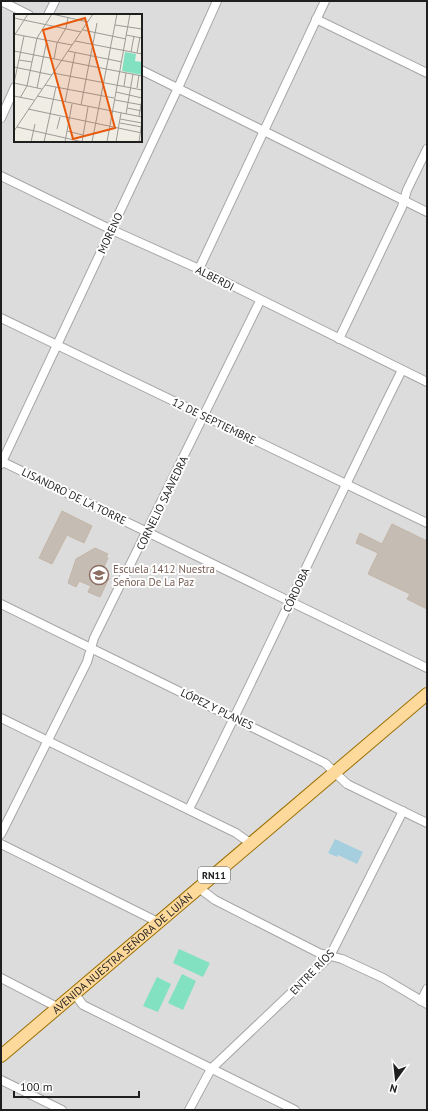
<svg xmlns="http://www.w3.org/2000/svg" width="428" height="1111" font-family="'PT Sans',sans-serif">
<rect width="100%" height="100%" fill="#f0ede5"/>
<path fill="#dddcdc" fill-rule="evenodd" d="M1,1H427V1110H1ZM15,15H141V141H15Z"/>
<g fill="#81e1c1">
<polygon points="179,949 210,963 203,977 173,963"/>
<polygon points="182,974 196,981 183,1010 168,1003"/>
<polygon points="157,977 171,984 158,1012 143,1006"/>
</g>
<polygon fill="#a5cfdf" points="335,839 363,852 357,864 338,855 337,857 328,853"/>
<g fill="#c5bcb4" stroke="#c3b5a7">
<polygon points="62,511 92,526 84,543 67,535 52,564 39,558"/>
<polygon points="392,524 427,541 427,609 407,599 410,594 368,574 378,553 356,543 360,533 382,544"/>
<polygon points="95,548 108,554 106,557 108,558 101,574 109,578 100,597 88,592 91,586 79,581 76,587 68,583 76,559"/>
</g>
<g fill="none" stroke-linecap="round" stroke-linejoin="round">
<g stroke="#a6a6a6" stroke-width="10">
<g id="street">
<polyline points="1,1 29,15"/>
<polyline points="48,15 55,1"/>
<polyline points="316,19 427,73"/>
<polyline points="141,70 427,212"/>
<polyline points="1,118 15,87"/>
<polyline points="1,176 112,230 199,269 427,382"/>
<polyline points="199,269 325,1"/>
<polyline points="1,318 427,523"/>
<polyline points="339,339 402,207 407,190 427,149"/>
<polyline points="1,461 427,668"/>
<polyline points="1,464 178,88 217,1"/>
<polyline points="1,604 325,763 347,784 427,823"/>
<polyline points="1,718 236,833 250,843"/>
<path d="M189,809C262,664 329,516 402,370"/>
<polyline points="1,834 87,662 94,638 260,301"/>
<polyline points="1,844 158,922"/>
<polyline points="199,888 215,900 319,953 342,959 383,978 427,1004"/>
<polyline points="1,978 57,1007"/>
<polyline points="74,993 83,1005 295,1110"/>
<polyline points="421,1001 427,989"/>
<polyline points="1,1080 62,1110"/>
<polyline points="189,1110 211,1069 330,956 403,811"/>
</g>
</g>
<g stroke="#9b6f00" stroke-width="14">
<g id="primary">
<path id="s1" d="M1,1056L427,694"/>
</g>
</g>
<use href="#street" stroke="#fff" stroke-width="8"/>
<use href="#primary" stroke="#fed99c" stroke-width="12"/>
</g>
<defs>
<g id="school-ring" transform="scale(1)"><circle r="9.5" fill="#fff" stroke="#8d6e63" stroke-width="1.5"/><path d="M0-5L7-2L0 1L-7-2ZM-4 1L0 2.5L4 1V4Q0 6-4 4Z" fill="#8d6e63"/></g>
</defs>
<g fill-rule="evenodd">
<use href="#school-ring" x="99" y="575"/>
</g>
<g text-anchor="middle" stroke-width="4" stroke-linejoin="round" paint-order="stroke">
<rect fill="#fff" stroke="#626262" stroke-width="1" x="198" y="867" width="32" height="16" rx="3"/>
<g font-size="10" font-weight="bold" fill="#1f1f1f">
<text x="214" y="879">RN11</text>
</g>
<g font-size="11" fill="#1f1f1f" stroke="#fff">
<text transform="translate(110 233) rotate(-65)" y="4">MORENO</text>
<text transform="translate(215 278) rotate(27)" y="4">ALBERDI</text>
<text transform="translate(214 421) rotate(26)" y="4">12 DE SEPTIEMBRE</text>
<text transform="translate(74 496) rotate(26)" y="4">LISANDRO DE LA TORRE</text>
<text transform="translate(162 503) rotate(-64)" y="4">CORNELIO SAAVEDRA</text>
<text transform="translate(296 590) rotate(-65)" y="4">CÓRDOBA</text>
<text transform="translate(217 709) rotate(26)" y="4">LÓPEZ Y PLANES</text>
<text dy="4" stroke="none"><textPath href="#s1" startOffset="159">AVENIDA NUESTRA SEÑORA DE LUJÁN</textPath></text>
<text transform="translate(312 972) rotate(-46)" y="4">ENTRE RÍOS</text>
</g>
<g font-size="11" fill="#785e54" stroke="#fff" text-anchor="start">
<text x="113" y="573">Escuela 1412 Nuestra<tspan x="113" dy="13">Señora De La Paz</tspan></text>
</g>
</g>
<g transform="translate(14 14)">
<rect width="128" height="128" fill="#f0ede5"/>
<path d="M111,38L122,40L121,47L128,48V61L108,57Z" fill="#81e1c1"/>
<path fill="none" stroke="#9c9b96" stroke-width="1" d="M38,0L74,8M0,4L67,18M101,11L128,15M69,16L112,25M0,20L58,31M112,21L128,24M0,22L14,0M61,27L128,40M0,37L128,62M54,37L108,48M117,38L120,22M123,39L126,23M40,45L43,29L52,14L54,4M5,46L18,48M0,53L38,61M39,59L128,76M0,69L10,22M0,69L28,75M31,71L100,84M110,72L112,59M23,74L33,26M123,74L125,61M102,78L128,84M0,82L20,86M23,82L128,103M6,84L13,72L23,24L38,0M101,86L128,91M51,88L61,39M67,91L83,9M113,94L128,97M14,95L128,119M112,100L119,60M125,102L128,85M106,105L128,109M106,109L128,113M3,113L69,128M43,115L46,103M0,117L79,0M53,117L69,121M17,128L21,110M30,128L42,73M51,128L58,90M68,128L74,93M78,128L103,0M93,128L116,0M102,128L107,99M125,128L128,107"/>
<path fill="#e8590c" fill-opacity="0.15" stroke="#e8590c" stroke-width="2" d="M71,4L101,114L59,125L29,16Z"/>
<rect width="128" height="128" fill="none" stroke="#1f1f1f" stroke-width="2"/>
</g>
<rect width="428" height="1111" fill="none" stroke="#1f1f1f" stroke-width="4"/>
<g transform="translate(396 1079) rotate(195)" stroke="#ffffff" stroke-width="3" paint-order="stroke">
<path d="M0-3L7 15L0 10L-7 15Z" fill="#1f1f1f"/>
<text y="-6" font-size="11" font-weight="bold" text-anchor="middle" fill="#1f1f1f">N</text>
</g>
<path d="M14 1091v6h125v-6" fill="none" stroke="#1f1f1f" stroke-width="2"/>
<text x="20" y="1091" font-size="12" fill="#1f1f1f" stroke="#ffffff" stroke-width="3" paint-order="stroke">100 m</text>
</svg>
